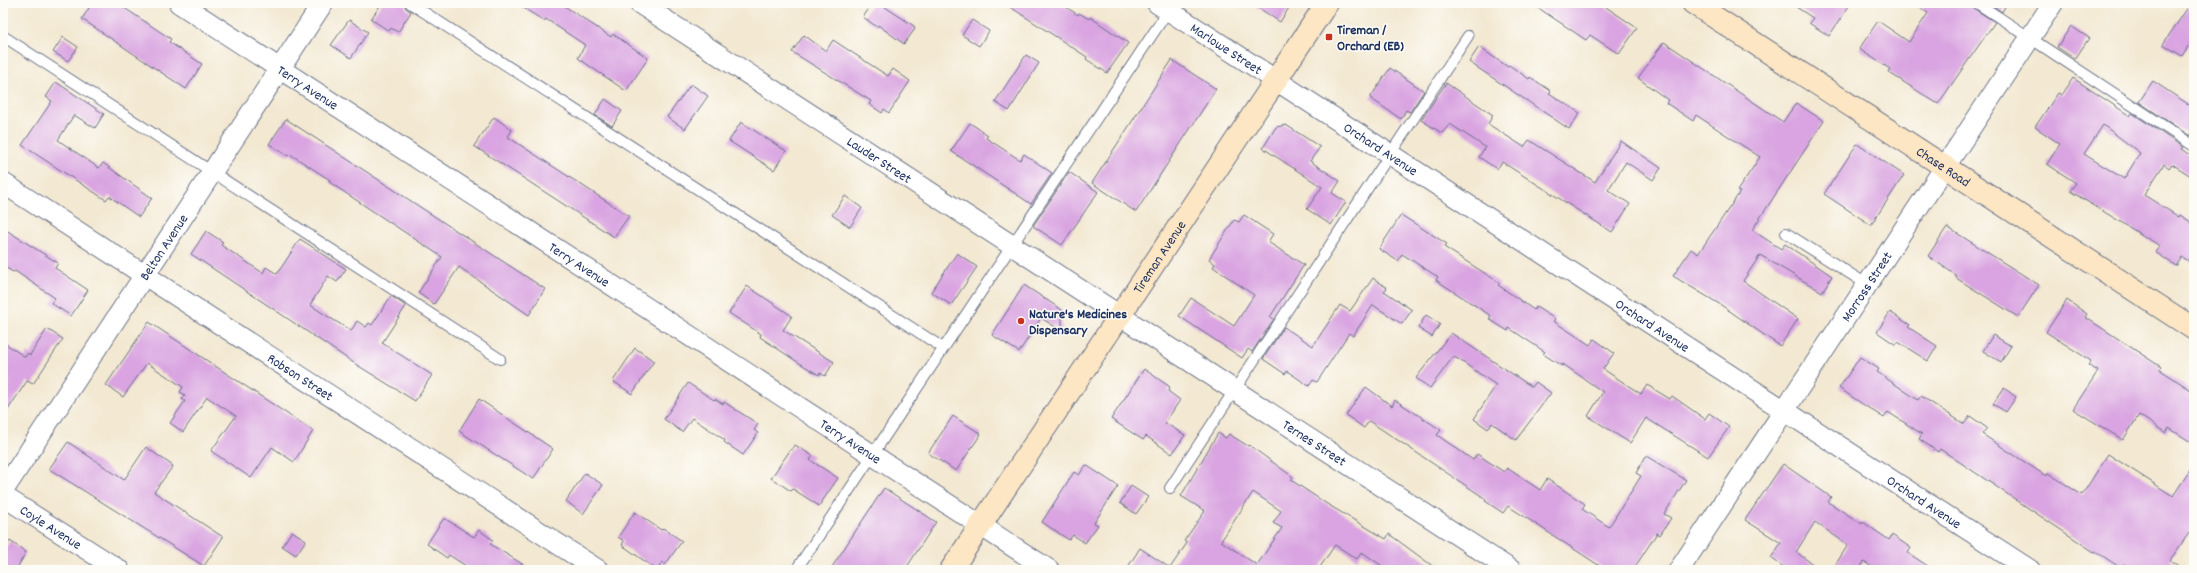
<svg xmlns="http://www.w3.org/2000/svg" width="2197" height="573" font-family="Dekko,sans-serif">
<rect width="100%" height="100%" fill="#fdfcf7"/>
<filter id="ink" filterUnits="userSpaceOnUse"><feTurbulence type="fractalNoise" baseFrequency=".025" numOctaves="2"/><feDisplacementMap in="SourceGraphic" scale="8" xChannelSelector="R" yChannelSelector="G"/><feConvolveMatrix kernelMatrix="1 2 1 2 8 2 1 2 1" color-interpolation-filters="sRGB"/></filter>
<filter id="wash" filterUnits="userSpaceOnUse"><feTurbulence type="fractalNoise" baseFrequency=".012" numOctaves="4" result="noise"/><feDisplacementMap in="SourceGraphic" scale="16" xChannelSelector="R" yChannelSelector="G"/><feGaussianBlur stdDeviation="0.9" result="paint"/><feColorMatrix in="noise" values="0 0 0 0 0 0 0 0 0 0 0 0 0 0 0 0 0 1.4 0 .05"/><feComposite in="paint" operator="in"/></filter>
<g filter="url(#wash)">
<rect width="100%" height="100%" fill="#f3e8d1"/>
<g id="blocks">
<g fill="#d9a4e1" fill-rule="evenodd">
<polygon points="92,3 117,3 171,39 169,42 202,64 186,89 82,19"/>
<polygon points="382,3 404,3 406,8 411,12 398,32 391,28 389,31 371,19"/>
<polygon points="516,3 560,3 611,37 613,34 648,58 647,60 626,91 578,58 585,45 546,19 544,21"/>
<polygon points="873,3 879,3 914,26 915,29 904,44 878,25 877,27 863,17"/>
<polygon points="1004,3 1060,3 1078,15 1079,13 1089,19 1090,17 1128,43 1107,73 1086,59 1087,57"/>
<polygon points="1251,3 1292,3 1280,22"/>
<polygon points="1531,3 1600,3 1637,28 1619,54 1590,35 1586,40"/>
<polygon points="1790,3 1851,3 1829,36 1809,23 1813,18"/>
<polygon points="1912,3 1971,3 1973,8 1995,22 1938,104 1888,72 1890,69 1859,49 1878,21 1909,42 1928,13"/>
<polygon points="1989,3 2007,3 2002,12"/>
<polygon points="2191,3 2194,3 2194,37 2182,56 2163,44"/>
<polygon points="349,20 368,32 351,58 331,45"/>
<polygon points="972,20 989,31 979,46 962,35"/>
<polygon points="2071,26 2089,38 2075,59 2057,47"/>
<polygon points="804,35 826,51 833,40 888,76 893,69 910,81 889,113 884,109 882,113 869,104 871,101 792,52"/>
<polygon points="63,37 78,47 68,61 53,52"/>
<polygon points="1664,42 1783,122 1796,103 1824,121 1752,230 1781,249 1785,244 1832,276 1822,292 1760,255 1743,281 1798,319 1780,346 1721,305 1673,276 1691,249 1698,254 1740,192 1737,191 1760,157 1696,115 1693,121 1666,103 1668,100 1638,78"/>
<polygon points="1479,47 1508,67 1509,65 1529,79 1530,77 1551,91 1549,93 1580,113 1569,129 1469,62"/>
<polygon points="1026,55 1039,63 1009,111 995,102"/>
<polygon points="1172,60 1216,89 1136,212 1092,183"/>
<polygon points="1390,68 1424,91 1410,112 1406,110 1401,119 1370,98"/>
<path d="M2073,78L2130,116L2132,113L2183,147L2181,149L2194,158V178L2172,164L2169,168L2164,164L2144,195L2179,217L2180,215L2194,224V264L2182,257L2176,266L2155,252L2160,246L2070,191L2076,183L2047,164L2060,144L2035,127L2058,93L2062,95ZM2103,125L2140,153L2124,179L2084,154Z"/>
<polygon points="2153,81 2194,108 2194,130 2190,136 2139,102"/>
<polygon points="56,82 104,114 95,128 74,115 58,140 99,168 103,163 152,198 139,217 109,196 106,200 22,145 52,101 46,97"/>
<polygon points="1446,83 1493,115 1488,124 1524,147 1529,140 1595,182 1621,141 1661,168 1653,180 1626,162 1608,190 1630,204 1612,232 1502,162 1497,169 1479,157 1485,147 1450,124 1442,133 1421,120"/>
<polygon points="691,84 708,96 685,129 667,117"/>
<polygon points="605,99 622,111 612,126 595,115"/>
<polygon points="494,117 512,130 508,137 629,216 614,237 474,146"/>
<polygon points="286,119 545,289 529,315 459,267 434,304 418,293 442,257 329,182 330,180 290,154 288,156 269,144"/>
<polygon points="741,122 786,151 774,170 729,141"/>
<polygon points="970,123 988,135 986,138 1020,160 1024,154 1052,173 1031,204 951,151"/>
<polygon points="1286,125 1320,147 1310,161 1340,181 1332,193 1346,202 1331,225 1307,209 1322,187 1263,148 1276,127"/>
<polygon points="1857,144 1904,175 1871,225 1824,194"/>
<polygon points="1069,172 1098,192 1062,245 1033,226"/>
<polygon points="845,196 862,208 850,227 832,215"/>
<polygon points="1244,215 1273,234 1268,242 1304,265 1270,317 1274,319 1252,352 1248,349 1242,358 1179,316 1191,298 1234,326 1254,295 1213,267 1215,264 1209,259 1234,220 1239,222"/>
<polygon points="1401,215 1447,244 1444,247 1500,283 1498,285 1534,310 1536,307 1555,319 1553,321 1590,345 1594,339 1614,353 1603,369 1641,394 1647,385 1670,399 1672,396 1705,419 1709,413 1729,427 1708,457 1646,418 1630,443 1588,416 1603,392 1563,364 1562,366 1543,354 1545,352 1509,328 1508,331 1489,319 1491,316 1436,280 1438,277 1402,254 1398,261 1379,249"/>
<polygon points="1947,227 2039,285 2018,317 1956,278 1957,276 1928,256"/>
<polygon points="3,228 58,263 55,268 88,290 71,316 51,303 55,298 15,271 13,272 3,266"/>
<polygon points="206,231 223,242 221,245 263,273 266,267 277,274 300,239 346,269 337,282 328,276 310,305 351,331 357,321 366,327 369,323 372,325 391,296 406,306 382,343 432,375 415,401 357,365 191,254"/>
<polygon points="957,253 977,267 951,305 931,292"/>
<polygon points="1373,278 1387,288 1384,291 1412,310 1402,324 1373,305 1353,336 1349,333 1317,382 1313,380 1309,386 1287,371 1285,374 1263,359 1284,327 1313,346 1340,305 1350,311"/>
<polygon points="1024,285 1062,310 1062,331 1041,318 1019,352 992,335"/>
<polygon points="747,286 792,316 783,330 834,362 825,376 820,373 819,375 793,359 760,337 761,334 729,313"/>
<polygon points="2067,300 2087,314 2085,317 2161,367 2159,369 2194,392 2194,444 2169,428 2166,433 2139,415 2123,440 2073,409 2098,371 2088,365 2091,361 2046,332"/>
<polygon points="1890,312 1910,325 1908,327 1937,346 1928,361 1898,342 1896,345 1877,332"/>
<polygon points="1426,315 1440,324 1432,337 1418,328"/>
<polygon points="149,322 313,431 294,462 272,447 251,478 211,451 236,416 207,397 183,432 170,423 185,401 182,399 185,395 180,392 183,387 147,363 123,397 106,385"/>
<polygon points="47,329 63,339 33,384 27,381 3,417 3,342 25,357 28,353 30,355"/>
<polygon points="1451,333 1532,387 1536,382 1551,393 1516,440 1492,423 1488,429 1474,419 1496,385 1458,359 1453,357 1430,388 1416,378"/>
<polygon points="1993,335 2011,346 2001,362 1983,351"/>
<polygon points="635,348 654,361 632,394 613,381"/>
<polygon points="1860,357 1879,369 1877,372 1918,400 1921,396 1964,424 1970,416 1987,428 1982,434 2046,476 2048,473 2082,495 2108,454 2173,496 2194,464 2194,526 2170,560 2184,570 2133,570 2124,564 2121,568 2095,551 2094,552 1940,449 1938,452 1919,439 1922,434 1888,412 1884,418 1864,405 1839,388"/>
<polygon points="1144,369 1170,387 1168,391 1180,400 1165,423 1185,435 1172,454 1146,436 1143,440 1111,419"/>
<polygon points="688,383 714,400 715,399 723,404 724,402 758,424 754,430 758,433 743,455 724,442 725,440 692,418 682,432 664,419"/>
<polygon points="1366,387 1392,406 1395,400 1441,430 1437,435 1473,460 1477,454 1504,472 1507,468 1540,490 1547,479 1585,504 1582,509 1609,527 1641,476 1636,473 1646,456 1686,480 1664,514 1671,518 1660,535 1657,533 1633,570 1606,570 1508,506 1503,513 1485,501 1486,499 1369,421 1364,428 1346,415"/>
<polygon points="2004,388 2016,397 2006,412 1993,404"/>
<polygon points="479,399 553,449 533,479 459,431"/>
<polygon points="953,416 981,434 956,471 928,453"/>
<path d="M1218,433L1226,438L1229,434L1248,446L1249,445L1293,477L1291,480L1327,504L1386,539L1389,534L1438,570H1388L1362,552L1357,559L1335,545L1318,570H1126L1140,548L1170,568L1187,543L1184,541L1205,511L1181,496ZM1253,492L1281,511L1273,523L1282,528L1257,565L1221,541Z"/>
<polygon points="68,442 124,480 146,447 173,466 154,492 223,537 204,566 49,469"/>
<polygon points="795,445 813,456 810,460 838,478 819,506 793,489 791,491 771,478 791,449 792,450"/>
<polygon points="1783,464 1831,497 1828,502 1862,524 1863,522 1889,540 1892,535 1911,548 1908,553 1934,570 1877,570 1864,562 1859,570 1832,570 1848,545 1815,522 1796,552 1821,570 1788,570 1771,558 1781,543 1745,520"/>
<polygon points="1086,465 1118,486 1094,523 1098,525 1085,543 1073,535 1069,540 1042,522 1074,472 1079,475"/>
<polygon points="585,473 603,485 583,514 566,501"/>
<polygon points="1131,486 1148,497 1136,514 1120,503"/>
<polygon points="884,488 936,522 905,570 830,570"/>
<polygon points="635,512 661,530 663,528 682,541 665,565 662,562 657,570 622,545 624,541 618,537"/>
<polygon points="444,518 474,537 479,530 493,540 490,544 532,570 472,570 449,555 447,558 427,544"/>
<polygon points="292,531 306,540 296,555 282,546"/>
<polygon points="10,541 26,552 16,570 3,570 3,551"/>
</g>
</g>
</g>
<g filter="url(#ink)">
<use href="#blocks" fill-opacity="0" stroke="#677086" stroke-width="1"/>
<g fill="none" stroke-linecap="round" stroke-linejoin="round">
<g stroke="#677086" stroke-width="12">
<g id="lane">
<polyline points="410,3 943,348"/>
<polyline points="1977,3 2194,146"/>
<polyline points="3,36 500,359"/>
<polyline points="1786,233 1868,285"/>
<polyline points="1170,488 1468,36"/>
<polyline points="796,570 1170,8"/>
</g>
</g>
<g stroke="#677086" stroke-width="22">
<g id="street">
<path id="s1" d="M179,3L1049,570"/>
<path id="s2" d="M639,3L1511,570"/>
<path id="s3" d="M1157,3L2030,570"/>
<path id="s4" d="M3,183L598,570"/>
<path id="s5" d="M3,491L323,3"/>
<path id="s6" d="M3,496L119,570"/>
<path id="s7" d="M1679,570L2053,3"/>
</g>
</g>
<g stroke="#677086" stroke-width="24">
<g id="secondary">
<path id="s8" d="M1693,3L2194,329"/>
<path id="s9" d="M951,570L1327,3"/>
</g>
</g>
<use href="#lane" stroke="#fff" stroke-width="10"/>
<use href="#street" stroke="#fff" stroke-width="20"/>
<use href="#secondary" stroke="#fce6c4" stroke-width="22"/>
</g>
</g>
<g fill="#c8321e" stroke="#fdfcf7" stroke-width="1.5">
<rect x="1325" y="33" width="8" height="8" rx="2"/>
<circle cx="1021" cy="321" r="4"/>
</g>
<g text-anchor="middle" stroke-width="3" stroke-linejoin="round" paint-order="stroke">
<g font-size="14" font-weight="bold" fill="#1b2f5e" stroke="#fdfcf7" text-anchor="start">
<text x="1337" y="34">Tireman /<tspan x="1337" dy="16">Orchard (EB)</tspan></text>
<text x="1029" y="318">Nature's Medicines<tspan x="1029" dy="16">Dispensary</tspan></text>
</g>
<g font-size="14" fill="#1b2f5e" stroke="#fdfcf7">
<text dy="5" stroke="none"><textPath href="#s3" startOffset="83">Marlowe Street</textPath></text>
<text dy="5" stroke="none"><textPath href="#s1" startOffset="154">Terry Avenue</textPath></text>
<text dy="5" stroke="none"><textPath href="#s3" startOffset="267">Orchard Avenue</textPath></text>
<text dy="5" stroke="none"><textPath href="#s2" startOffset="287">Lauder Street</textPath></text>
<text dy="5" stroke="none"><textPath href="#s8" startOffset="299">Chase Road</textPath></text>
<text dy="5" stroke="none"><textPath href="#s5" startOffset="292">Belton Avenue</textPath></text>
<text dy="5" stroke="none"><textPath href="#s9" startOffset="376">Tireman Avenue</textPath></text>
<text dy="5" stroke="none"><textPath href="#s1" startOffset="478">Terry Avenue</textPath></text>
<text dy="5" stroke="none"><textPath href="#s7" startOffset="340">Morross Street</textPath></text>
<text dy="5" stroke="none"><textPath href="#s3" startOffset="591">Orchard Avenue</textPath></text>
<text dy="5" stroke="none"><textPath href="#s4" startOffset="355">Robson Street</textPath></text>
<text dy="5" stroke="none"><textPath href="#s1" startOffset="802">Terry Avenue</textPath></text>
<text dy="5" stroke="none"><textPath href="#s2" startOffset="806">Ternes Street</textPath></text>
<text dy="5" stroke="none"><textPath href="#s3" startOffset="915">Orchard Avenue</textPath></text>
<text dy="5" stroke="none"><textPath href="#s6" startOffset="57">Coyle Avenue</textPath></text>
</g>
</g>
<rect width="2197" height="573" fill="none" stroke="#fdfcf7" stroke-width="16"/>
</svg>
